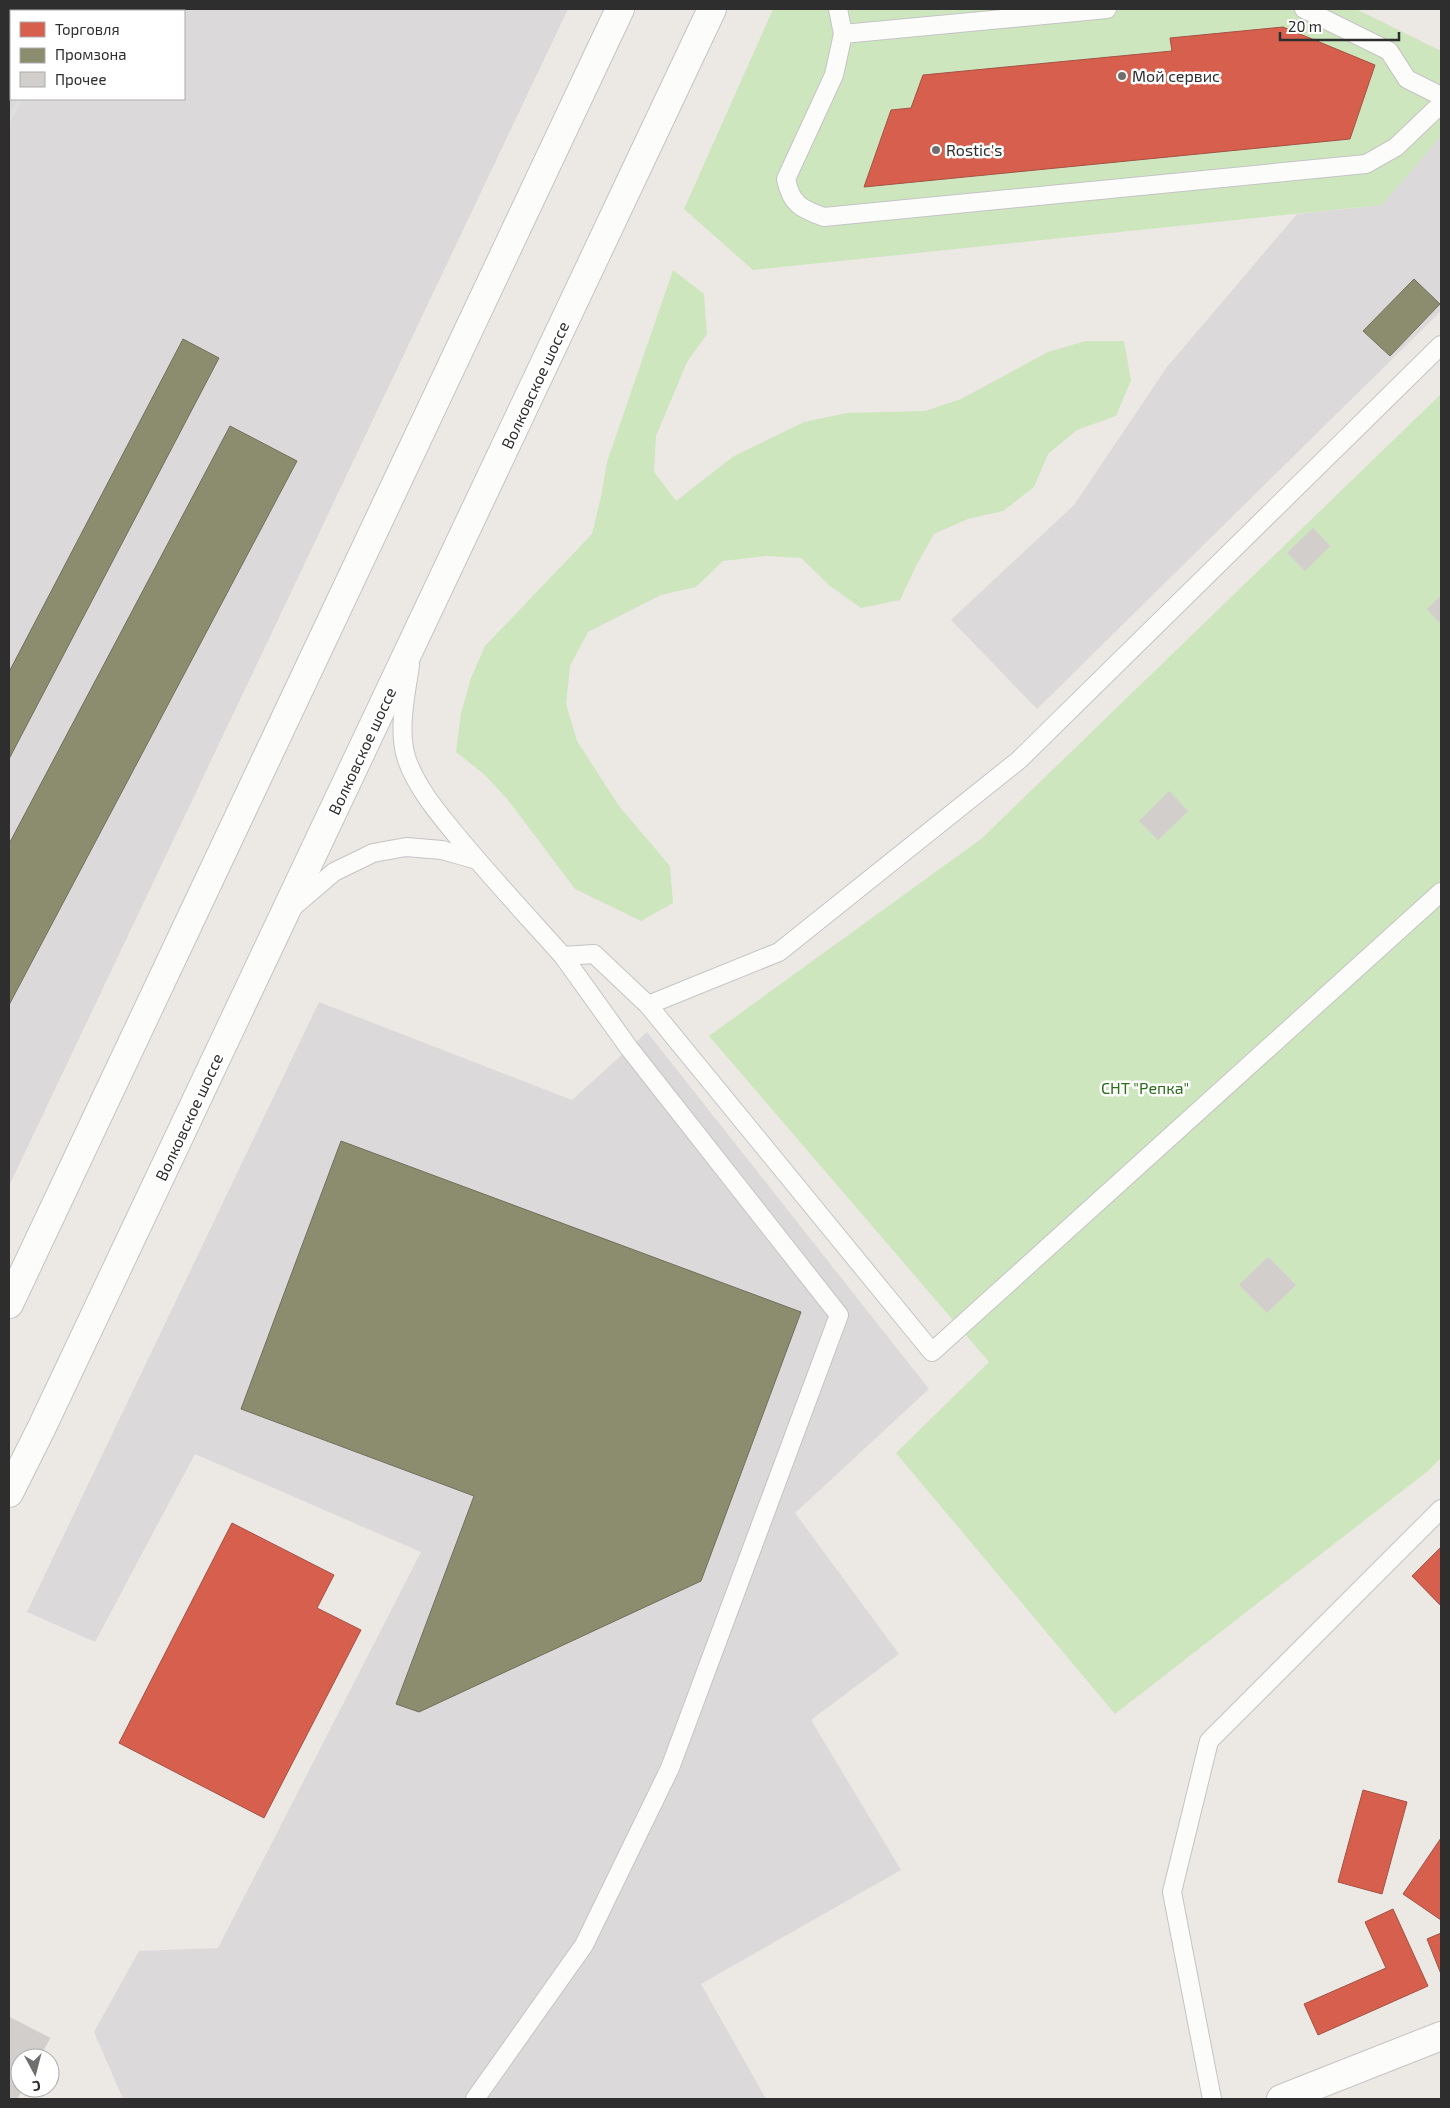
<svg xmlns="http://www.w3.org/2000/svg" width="1450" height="2108" font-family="'Exo 2',sans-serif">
<rect width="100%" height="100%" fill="#ece8e4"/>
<g fill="#dcd9db" fill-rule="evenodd">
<path d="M9,9H568L9,1186ZM11,11H184V99H11Z"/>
<polygon points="1441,136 1441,311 1037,709 951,620 1074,505 1167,367 1297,214 1382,205"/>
<polygon points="319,1002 572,1100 647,1032 929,1389 795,1513 899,1654 811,1720 901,1870 701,1984 766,2099 123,2099 94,2032 139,1951 218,1948 421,1552 195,1454 95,1642 27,1612"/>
</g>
<g fill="#cee6be">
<polygon points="773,9 1356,9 1441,51 1441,136 1382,205 753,270 684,209"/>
<polygon points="673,270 704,294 707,334 687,362 656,436 654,472 676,501 734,456 804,422 847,413 925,411 961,399 1048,352 1086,341 1124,341 1131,380 1116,416 1077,430 1048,454 1034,487 1003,511 968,519 934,534 916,566 900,600 861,608 830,586 801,558 766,556 723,561 696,587 661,595 588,632 570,666 566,704 577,741 619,806 670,866 673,903 641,921 575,889 508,800 485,775 456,752 461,713 471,678 485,646 592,534 601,497 607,462"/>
<polygon points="1441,394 1441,1458 1428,1471 1115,1714 896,1453 989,1362 709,1036 981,839"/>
</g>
<g fill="#d6604d" stroke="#a45144">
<polygon points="1283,27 1375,65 1350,139 864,187 891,110 911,108 923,75 1172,51 1170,38"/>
<polygon points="232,1523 334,1575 317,1608 361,1630 264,1818 119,1743"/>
<polygon points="1441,1547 1441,1606 1412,1576"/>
<polygon points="1363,1790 1407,1802 1382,1894 1338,1882"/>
<polygon points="1441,1838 1441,1920 1403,1894"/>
<polygon points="1393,1909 1428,1986 1318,2035 1304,2004 1386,1968 1365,1922"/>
<polygon points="1441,1933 1441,1974 1427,1939"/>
</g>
<g fill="#8c8c6e" stroke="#70705b">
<polygon points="1414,279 1440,304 1390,356 1363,331"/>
<polygon points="183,339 219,358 9,759 9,672"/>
<polygon points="230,426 297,461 9,1005 9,844"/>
<polygon points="341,1141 801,1312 701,1581 419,1712 396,1704 474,1496 241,1409"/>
</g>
<g fill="#d1cecb" stroke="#d7d4d0">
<polygon points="1313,528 1330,546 1305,571 1287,553"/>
<polygon points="1441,596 1441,622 1440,623 1427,609"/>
<polygon points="1169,791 1188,811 1158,840 1139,821"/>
<polygon points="1268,1257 1296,1285 1267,1313 1239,1285"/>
<polygon points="9,2017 50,2038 39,2058 20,2058 20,2088 23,2088 17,2099 9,2099"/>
</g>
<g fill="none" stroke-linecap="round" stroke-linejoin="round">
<g stroke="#c5c4c5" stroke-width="20">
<g id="service">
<path d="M838,9L843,34L834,75L786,179C791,204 801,209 824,217L1366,164L1396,147L1441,104"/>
<polyline points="1304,9 1389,51 1407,79 1441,96"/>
<polyline points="843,34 1107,9"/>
<path d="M410,665C406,694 397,731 407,760C417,788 438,813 457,836C491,877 527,916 563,956L594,954L648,1005L932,1352L1441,892"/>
<polyline points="292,908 334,872 373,853 406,847 442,850 477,860"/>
<polyline points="648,1005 779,952 1019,760 1441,345"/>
<polyline points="475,2099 584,1945 670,1768 839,1315 629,1048 563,956"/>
<polyline points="1212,2099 1172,1892 1209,1741 1441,1509"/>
</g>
</g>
<g stroke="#c5c4c5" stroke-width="30">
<polyline id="minor" points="1281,2099 1441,2036"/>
</g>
<g stroke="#c5c4c5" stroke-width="30">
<g id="secondary">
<polyline points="9,1304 620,9"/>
<polyline points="9,1493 42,1427 712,9"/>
</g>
</g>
<use href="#service" stroke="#fcfcfb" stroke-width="18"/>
<use href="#minor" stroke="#fcfcfb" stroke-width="28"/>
<use href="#secondary" stroke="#fcfcfb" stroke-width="28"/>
<g stroke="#dfdfe1" stroke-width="4">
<polyline points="35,11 36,9"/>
<polyline points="63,11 64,9"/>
<polyline points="9,66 11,61"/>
<polyline points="9,121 20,99"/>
</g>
</g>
<g fill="#706f6e" stroke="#fff" stroke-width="2">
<circle cx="1122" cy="76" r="5"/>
<circle cx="936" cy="150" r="5"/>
</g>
<g text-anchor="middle" stroke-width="5" stroke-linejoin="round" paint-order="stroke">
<g font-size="16" fill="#2e2e2e" stroke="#fff" text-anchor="start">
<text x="1132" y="82">Мой сервис</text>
<text x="946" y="156">Rostic's</text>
</g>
<g font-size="16" fill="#2e2e2e" stroke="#fff">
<text transform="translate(535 385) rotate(-65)" y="6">Волковское шоссе</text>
<text transform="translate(362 751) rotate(-65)" y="6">Волковское шоссе</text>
<text transform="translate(189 1117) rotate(-65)" y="6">Волковское шоссе</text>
</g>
<g font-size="16" fill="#2c6e1b" stroke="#fff">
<text x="1145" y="1094">СНТ "Репка"</text>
</g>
</g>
<rect width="1450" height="2108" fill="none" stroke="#2e2e2e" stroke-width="20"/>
<rect x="10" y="10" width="175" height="90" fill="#ffffff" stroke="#ababab"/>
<rect x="20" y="22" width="25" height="15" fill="#d6604d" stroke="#ababab"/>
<text x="55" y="35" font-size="15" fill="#2e2e2e">Торговля</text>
<rect x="20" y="48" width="25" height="15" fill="#8c8c6e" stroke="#ababab"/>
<text x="55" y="60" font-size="15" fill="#2e2e2e">Промзона</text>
<rect x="20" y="72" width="25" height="15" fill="#d1cecb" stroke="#ababab"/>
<text x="55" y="85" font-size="15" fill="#2e2e2e">Прочее</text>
<g transform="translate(35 2073) rotate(173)"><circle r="24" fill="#ffffff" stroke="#ababab"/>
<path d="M0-4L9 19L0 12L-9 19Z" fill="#706f6e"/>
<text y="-8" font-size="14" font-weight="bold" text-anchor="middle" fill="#2e2e2e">С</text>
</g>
<path d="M1280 32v8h119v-8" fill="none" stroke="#2e2e2e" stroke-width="2.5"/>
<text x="1288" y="32" font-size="15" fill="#2e2e2e" stroke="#ffffff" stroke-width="4" paint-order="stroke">20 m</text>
</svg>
